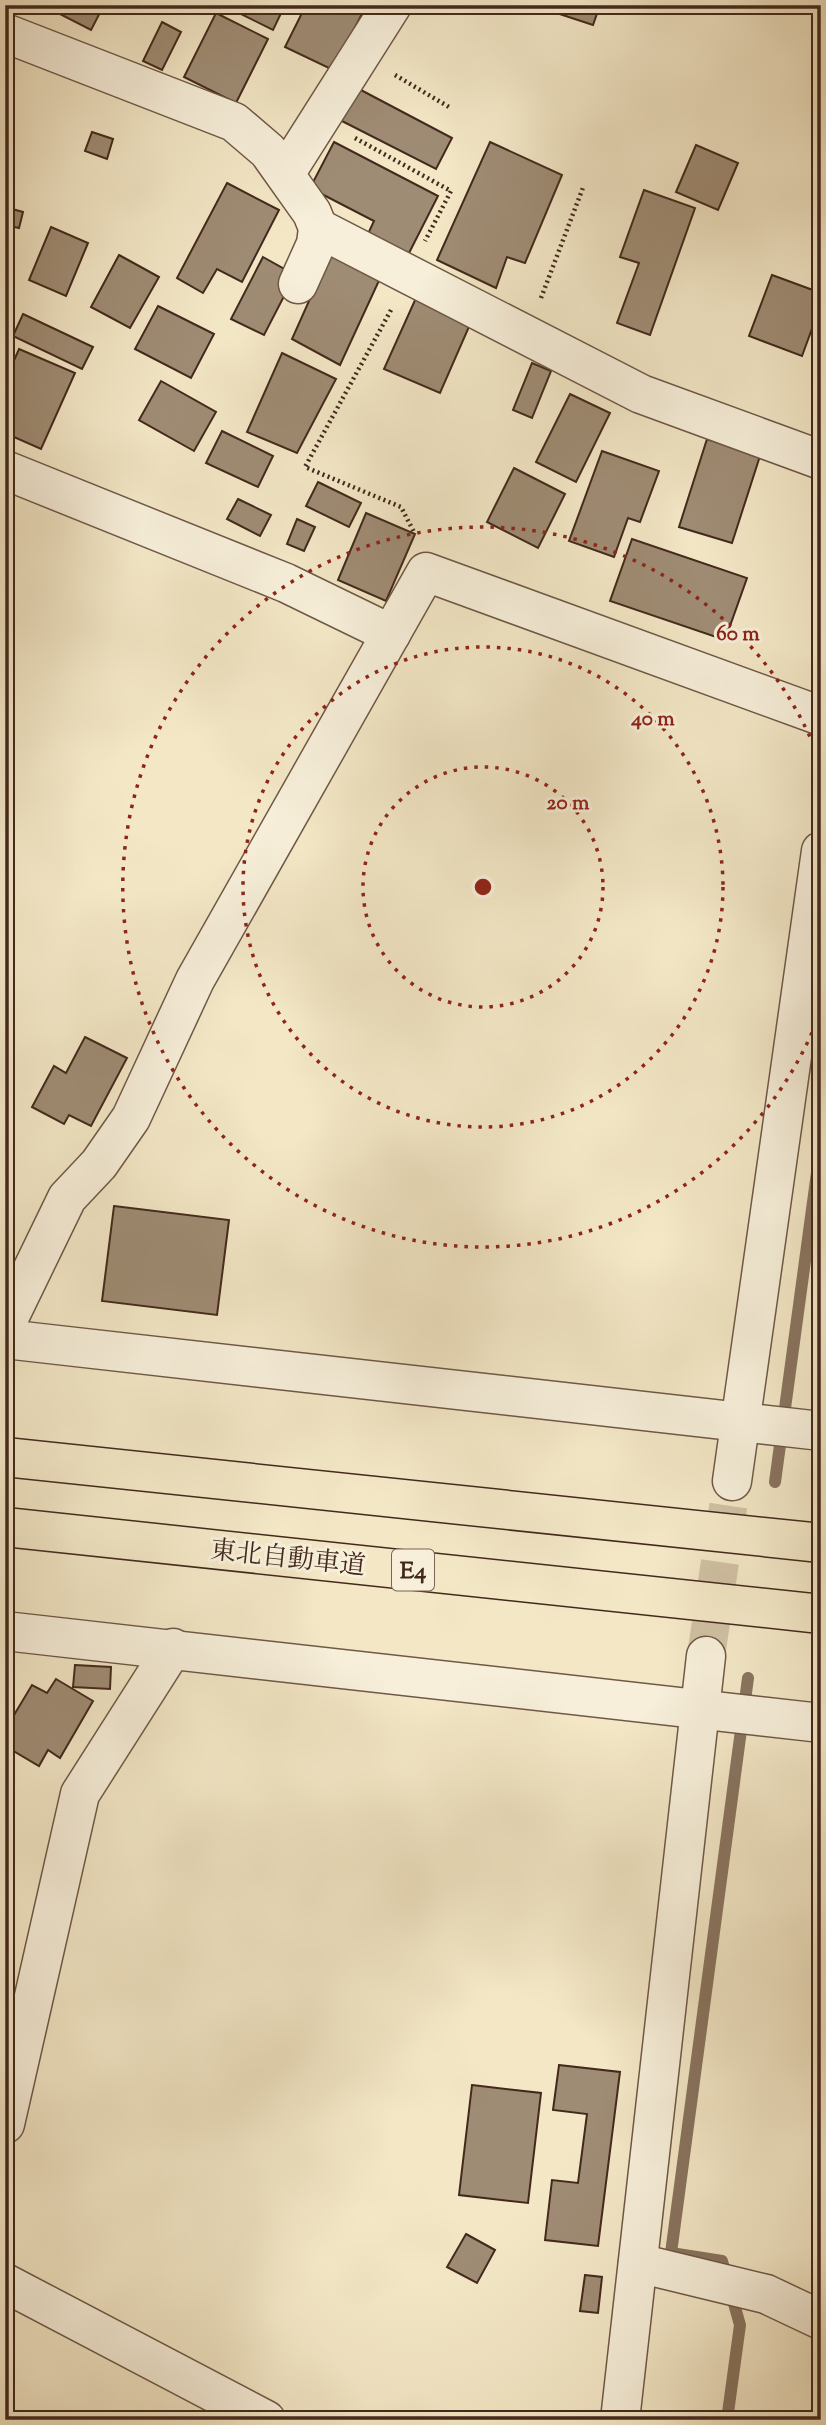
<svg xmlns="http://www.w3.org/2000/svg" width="826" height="2425" font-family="'Sorts Mill Goudy','Noto Serif JP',serif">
<rect width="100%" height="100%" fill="#f3e7c6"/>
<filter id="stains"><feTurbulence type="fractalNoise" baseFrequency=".00286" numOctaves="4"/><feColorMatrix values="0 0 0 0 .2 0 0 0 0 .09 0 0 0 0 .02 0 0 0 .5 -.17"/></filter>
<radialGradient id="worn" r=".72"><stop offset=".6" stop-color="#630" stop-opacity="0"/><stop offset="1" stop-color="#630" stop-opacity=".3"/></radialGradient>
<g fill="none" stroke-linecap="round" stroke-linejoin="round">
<g stroke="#89745f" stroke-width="12">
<polyline points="775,1482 821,1143"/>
<polyline points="727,2420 740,2325 722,2261 671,2253 748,1678"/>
</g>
</g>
<g fill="#9f8c74" stroke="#43291c" stroke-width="2">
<polygon points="59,5 104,5 91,30 56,12"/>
<polygon points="236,5 285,5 273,30 233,10"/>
<polygon points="306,5 360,5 365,8 333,70 285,47"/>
<polygon points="532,5 600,5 593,25"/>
<polygon points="216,13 268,39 236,103 184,77"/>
<polygon points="162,22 181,32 162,70 143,61"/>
<polygon points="359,89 452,138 436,169 340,120"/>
<polygon points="92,132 113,139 107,159 85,151"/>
<polygon points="334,142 438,196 407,257 367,236 374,221 310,188"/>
<polygon points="490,142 562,175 525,263 507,257 496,288 437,260"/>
<polygon points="696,145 738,163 718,210 676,192"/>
<polygon points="227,183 279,210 242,282 217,269 203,293 177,278"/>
<polygon points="644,190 695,208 650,335 617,323 639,263 620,257"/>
<polygon points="5,207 23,212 19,228 5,225"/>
<polygon points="51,227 88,243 66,296 29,280"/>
<polygon points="334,245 383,272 340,365 292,339"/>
<polygon points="119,255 159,277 130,328 91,307"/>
<polygon points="263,257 295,275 264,335 231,319"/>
<polygon points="772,275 821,293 821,304 802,356 749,336"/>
<polygon points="420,289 475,313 440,393 384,369"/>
<polygon points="158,306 214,334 191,378 135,349"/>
<polygon points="23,314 93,347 82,369 13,336"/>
<polygon points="19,349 75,373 41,449 5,433 5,381"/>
<polygon points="282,353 336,379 297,453 247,432"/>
<polygon points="532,363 551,371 532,418 513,410"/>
<polygon points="161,381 216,412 194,451 139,420"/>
<polygon points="570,394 610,413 576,482 536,462"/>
<polygon points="222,431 273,456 258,487 206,463"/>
<polygon points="707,439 760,456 732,543 679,527"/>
<polygon points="602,451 659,471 640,522 628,518 614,557 569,541"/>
<polygon points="514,468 565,494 538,548 487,522"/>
<polygon points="318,482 361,503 349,527 306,506"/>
<polygon points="238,499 271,515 260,536 227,519"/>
<polygon points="366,513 415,534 386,601 338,580"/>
<polygon points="297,519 315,527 304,551 287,544"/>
<polygon points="632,539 747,578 725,640 610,601"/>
<polygon points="85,1037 127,1058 91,1126 69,1115 64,1124 32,1107 54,1066 66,1073"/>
<polygon points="114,1206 229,1220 217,1315 102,1301"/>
<polygon points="75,1665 111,1667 110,1689 73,1687"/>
<polygon points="56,1679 93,1701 60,1758 48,1750 39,1766 5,1746 5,1730 32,1685 47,1693"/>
<polygon points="559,2065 620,2072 598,2246 545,2240 552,2180 578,2183 587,2114 553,2110"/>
<polygon points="472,2085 541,2093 528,2203 459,2195"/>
<polygon points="466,2234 495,2250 477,2283 447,2267"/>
<polygon points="585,2275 602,2277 598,2313 580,2311"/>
</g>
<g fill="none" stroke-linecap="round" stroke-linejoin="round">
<polyline stroke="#d0c1a4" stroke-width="38" stroke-dasharray="38 19" stroke-linecap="butt" points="706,1656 732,1481"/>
<g stroke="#6f5846" stroke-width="41">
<g id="minor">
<polyline points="5,33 234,122 268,151 312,213 318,228 316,244 298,284"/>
<polyline points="285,174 392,5"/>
<polyline points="318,228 641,394 821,460"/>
<polyline points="5,470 286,583 391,634"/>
<polyline points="5,1326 67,1198 99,1164 131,1118 195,980 426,572 821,716"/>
<polyline points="5,1339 821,1431"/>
<polyline points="732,1481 821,851"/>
<polyline points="5,1631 821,1723"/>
<polyline points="5,2124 80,1794 173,1648"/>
<polyline points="638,2263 766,2294 821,2320"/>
<polyline points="5,2283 266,2420"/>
<polyline points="620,2420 706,1656"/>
</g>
</g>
<g stroke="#43291c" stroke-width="41">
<g id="motorway">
<polyline points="5,1457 821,1543"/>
<polyline points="5,1527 821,1614"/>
</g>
</g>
<g stroke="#43291c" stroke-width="4.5" stroke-dasharray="2 3.5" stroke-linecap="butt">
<polyline points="395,75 449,107"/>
<polyline points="355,138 451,191 425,241"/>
<polyline points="541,298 584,185"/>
<polyline points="391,310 305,467 401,507 415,534"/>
</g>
<use href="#minor" stroke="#f7efda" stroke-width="38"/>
<use href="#motorway" stroke="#f3e7c6" stroke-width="38"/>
</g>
<g fill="none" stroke="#8f2418" stroke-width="3.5" stroke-dasharray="3.5 7">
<circle cx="483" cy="887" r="120"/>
<circle cx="483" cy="887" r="240"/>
<path d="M820 1013A360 360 0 1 1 820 761"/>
</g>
<g text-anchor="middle" stroke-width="6" stroke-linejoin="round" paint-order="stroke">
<rect fill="#f7efda" stroke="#796455" stroke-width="2" x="392" y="1549.5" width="42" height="41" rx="5"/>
<g font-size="24" font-weight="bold" fill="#43291c">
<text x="413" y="1578">E4</text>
</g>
<g font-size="26" fill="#43291c" stroke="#f7efda">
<text transform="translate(288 1557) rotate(6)" y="9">東北自動車道</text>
</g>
</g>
<circle cx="483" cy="887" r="10" fill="#8f2418" stroke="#f7efda" stroke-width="3.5"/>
<g font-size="21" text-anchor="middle" font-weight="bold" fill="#8f2418" stroke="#f7efda" stroke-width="6" stroke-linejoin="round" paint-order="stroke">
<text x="738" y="640">60 m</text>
<text x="653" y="725">40 m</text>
<text x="568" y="809">20 m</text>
</g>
<rect width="826" height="2425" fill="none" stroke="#f3e7c6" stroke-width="28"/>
<rect x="7" y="7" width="812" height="2411" fill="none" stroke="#43291c" stroke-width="3.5"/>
<rect x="14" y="14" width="798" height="2397" fill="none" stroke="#43291c" stroke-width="2"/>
<rect width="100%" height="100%" filter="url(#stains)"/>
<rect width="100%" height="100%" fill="url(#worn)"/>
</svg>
